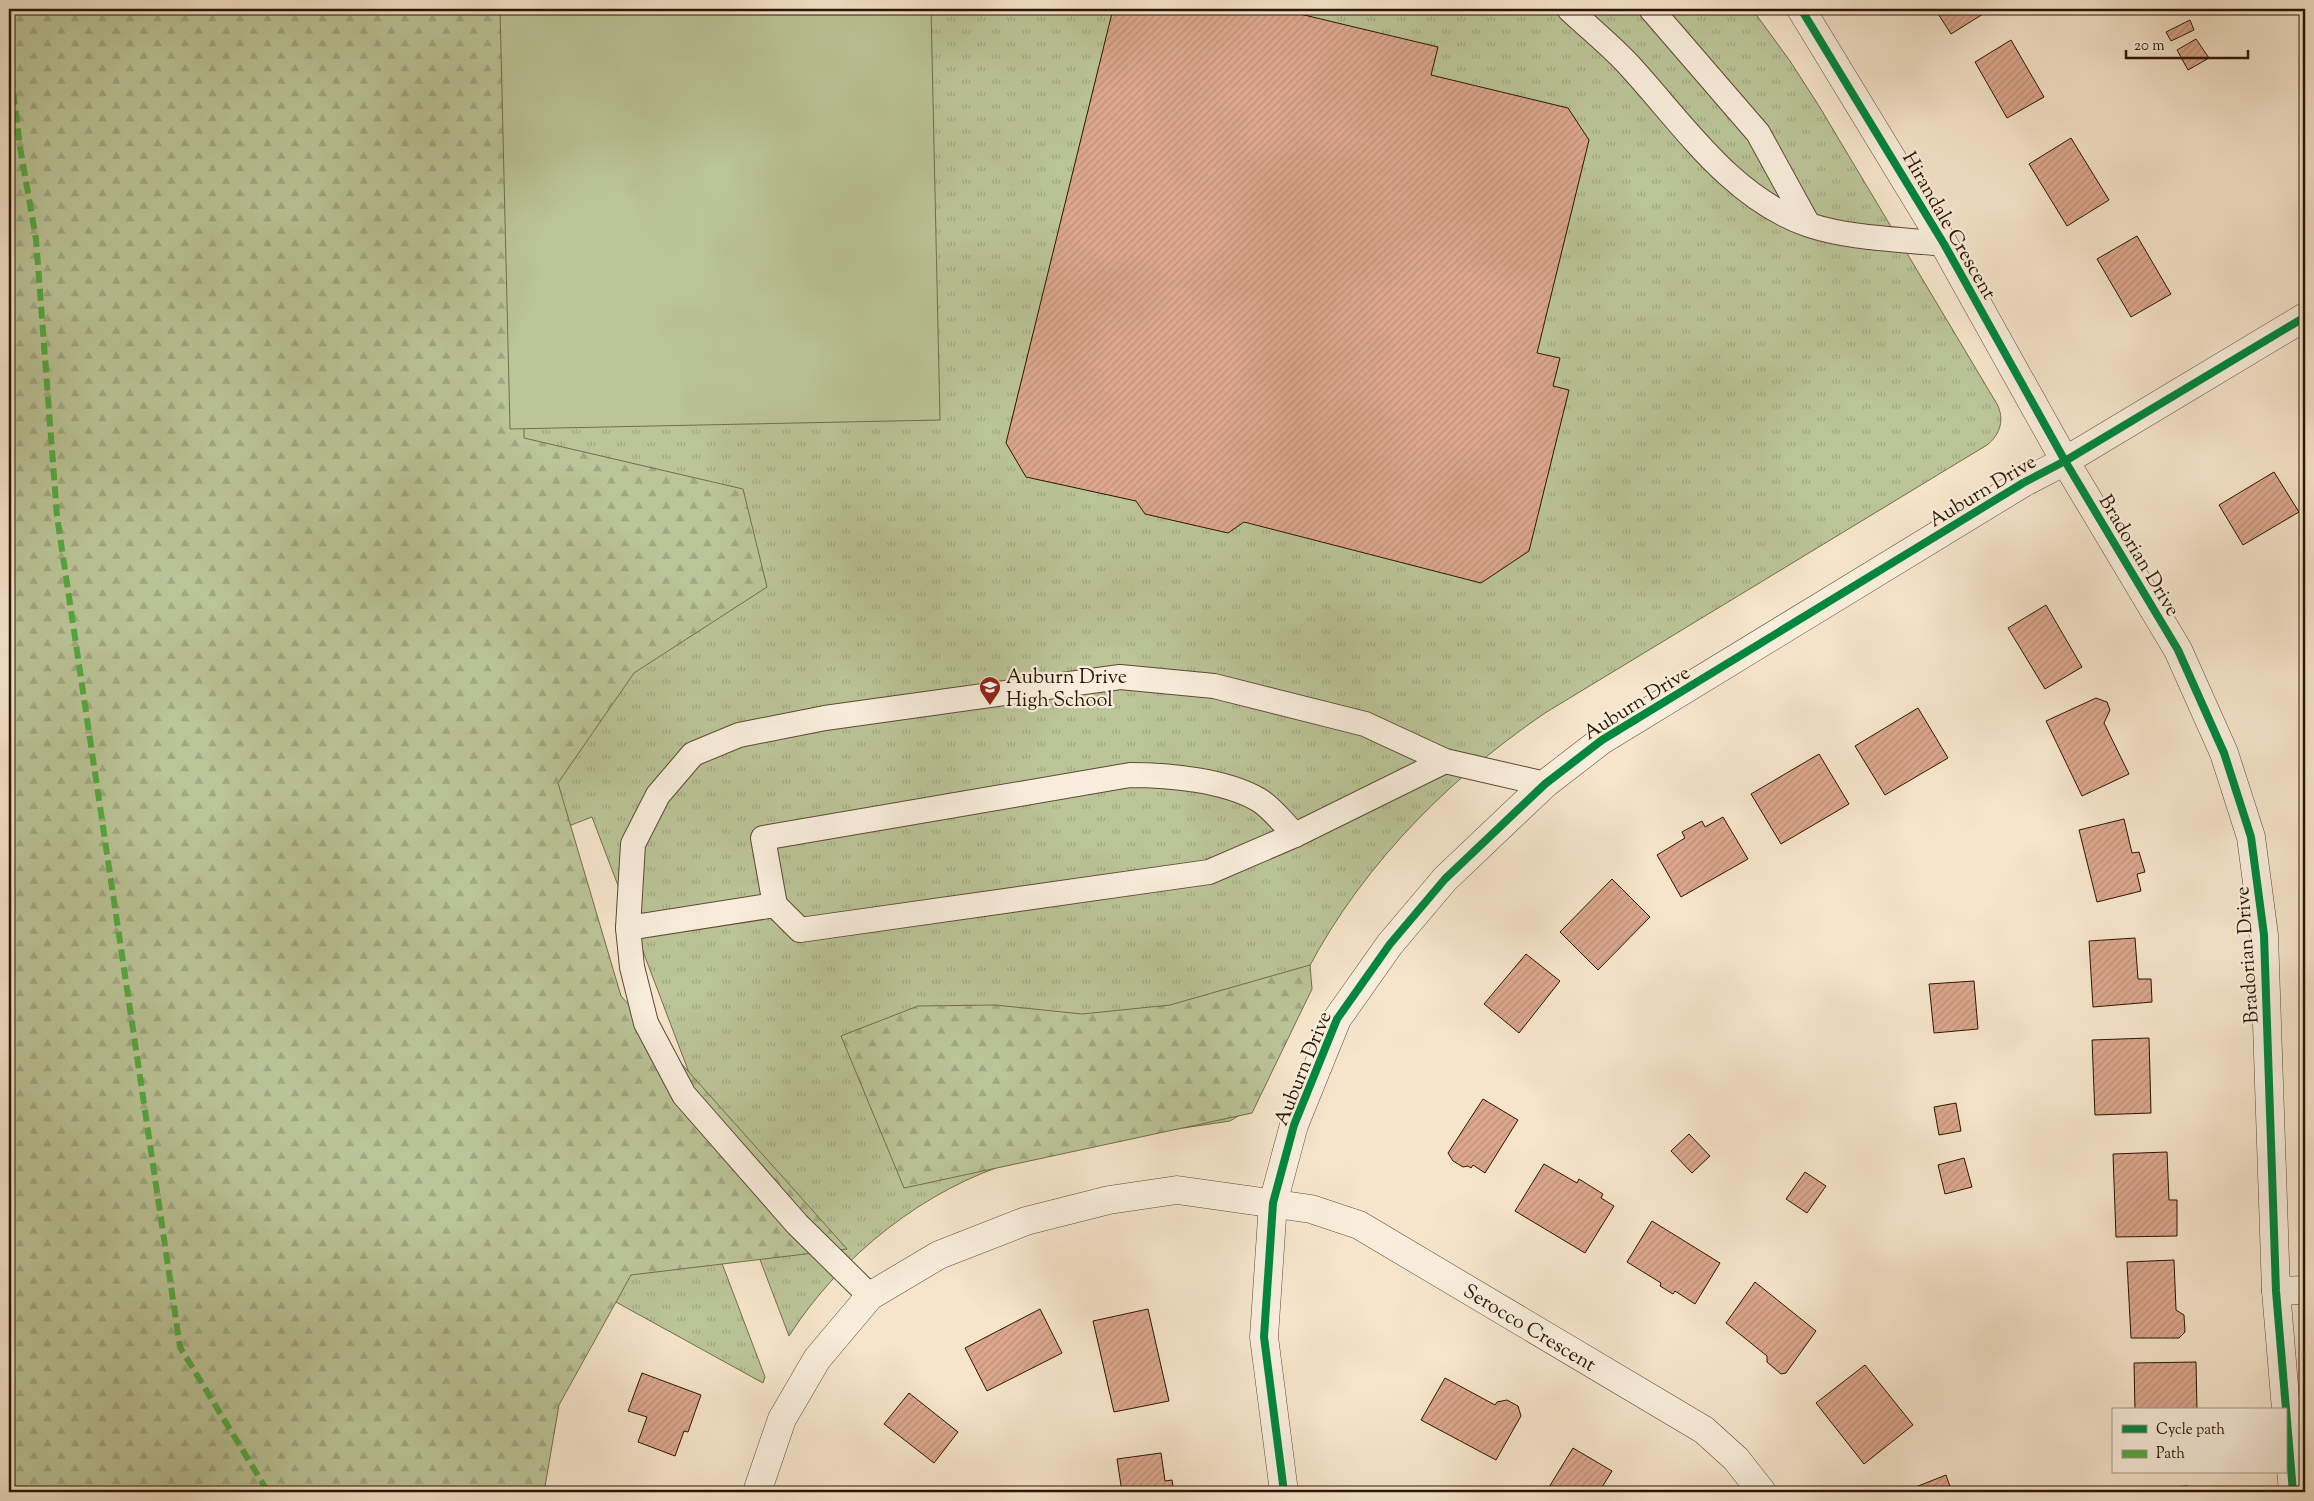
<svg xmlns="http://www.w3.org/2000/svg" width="2314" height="1501" font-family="'Sorts Mill Goudy',serif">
<defs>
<pattern id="grass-tufts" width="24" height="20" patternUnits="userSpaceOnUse" patternTransform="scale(1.25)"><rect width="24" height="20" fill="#bbc598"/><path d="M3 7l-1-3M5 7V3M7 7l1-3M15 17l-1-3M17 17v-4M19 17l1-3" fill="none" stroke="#a1a881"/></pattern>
<pattern id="forest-firs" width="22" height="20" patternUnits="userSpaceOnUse" patternTransform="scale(1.25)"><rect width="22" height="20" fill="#bbc598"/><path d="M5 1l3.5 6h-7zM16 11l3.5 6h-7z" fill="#a1a881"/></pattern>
<pattern id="building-hatch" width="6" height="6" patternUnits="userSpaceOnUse" patternTransform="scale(1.25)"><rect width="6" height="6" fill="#dca78d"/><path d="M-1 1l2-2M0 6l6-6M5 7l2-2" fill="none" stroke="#bd8f78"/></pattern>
</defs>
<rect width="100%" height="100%" fill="#f6e5cb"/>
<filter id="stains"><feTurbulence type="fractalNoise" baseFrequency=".004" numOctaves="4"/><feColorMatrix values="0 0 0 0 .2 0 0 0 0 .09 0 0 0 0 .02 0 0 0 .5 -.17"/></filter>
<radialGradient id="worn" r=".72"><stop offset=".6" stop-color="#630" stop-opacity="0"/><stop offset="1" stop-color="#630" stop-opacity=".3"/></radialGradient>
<path fill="url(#grass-tufts)" stroke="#736d4c" d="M345,9H1752L1790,61L1819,106L1997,404C2005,419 2000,435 1987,445L1545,713C1441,784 1350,878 1296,993C1277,1032 1262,1073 1245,1112L1230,1121C1158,1132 1086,1141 1017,1161C925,1188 840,1256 789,1336L592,817L558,830L765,1377L763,1383L576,1280Z"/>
<g fill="url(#forest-firs)" stroke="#736d4c">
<polygon points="9,9 523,9 524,438 743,489 767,587 634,673 558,783 621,996 847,1249 631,1275 559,1405 544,1492 9,1492"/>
<polygon points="1310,965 1312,989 1252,1113 904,1188 841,1036 918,1006 995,1005 1082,1014 1170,1005"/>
</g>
<polygon fill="#bbc598" stroke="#736d4c" points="500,9 931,9 940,420 510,429"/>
<g fill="url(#building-hatch)" stroke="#2b1501">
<polygon points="1113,9 1279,9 1438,47 1431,75 1568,108 1589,140 1537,353 1560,358 1553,386 1569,390 1529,551 1481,583 1244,522 1228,533 1145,514 1136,501 1026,477 1006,443"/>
<polygon points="1935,9 1991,9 1951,34"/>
<polygon points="2190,20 2194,30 2171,41 2166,32"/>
<polygon points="2196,39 2209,58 2188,70 2177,50"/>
<polygon points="2011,40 2044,97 2007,118 1975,62"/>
<polygon points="2071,138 2109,200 2067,226 2029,164"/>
<polygon points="2137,236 2171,294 2131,317 2097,259"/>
<polygon points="2274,472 2299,512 2243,545 2219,505"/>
<polygon points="2046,605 2082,667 2045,689 2008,628"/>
<polygon points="2096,698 2107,702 2110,710 2104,723 2129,774 2082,796 2046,721"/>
<polygon points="1918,708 1948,758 1885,795 1855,746"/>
<polygon points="1819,754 1849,804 1781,844 1751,794"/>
<polygon points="1723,817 1748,859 1681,897 1657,855 1685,838 1682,832 1702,821 1705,827"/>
<polygon points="2124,819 2132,853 2139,852 2145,872 2137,874 2141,891 2097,902 2079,830"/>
<polygon points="1612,879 1650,917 1598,970 1560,932"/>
<polygon points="2135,938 2138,979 2151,979 2152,1002 2093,1007 2089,941"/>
<polygon points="1526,954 1560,981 1519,1033 1484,1004"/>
<polygon points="1974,981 1978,1029 1934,1033 1929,984"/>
<polygon points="2149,1038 2151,1113 2095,1115 2092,1040"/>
<polygon points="1483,1099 1518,1120 1485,1173 1473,1165 1471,1168 1468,1166 1463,1167 1453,1161 1448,1153"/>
<polygon points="1956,1103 1961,1131 1939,1135 1934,1107"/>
<polygon points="1689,1134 1710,1156 1692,1173 1671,1151"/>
<polygon points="2167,1152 2169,1200 2177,1200 2177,1236 2116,1237 2113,1154"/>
<polygon points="1964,1158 1972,1187 1945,1194 1938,1165"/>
<polygon points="1544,1164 1577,1183 1579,1179 1603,1194 1601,1198 1614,1206 1585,1253 1515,1211"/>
<polygon points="1805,1172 1826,1186 1807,1213 1786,1199"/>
<polygon points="1652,1221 1720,1263 1695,1304 1675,1291 1673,1294 1660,1286 1661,1283 1627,1262"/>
<polygon points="2174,1260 2176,1310 2184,1315 2185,1332 2179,1338 2131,1338 2127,1262"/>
<polygon points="1755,1282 1816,1331 1786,1373 1781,1374 1767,1362 1767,1356 1726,1323"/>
<polygon points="1040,1309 1062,1353 987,1391 965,1348"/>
<polygon points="1148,1309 1169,1401 1114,1412 1093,1321"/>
<polygon points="2196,1362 2197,1410 2135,1410 2134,1363"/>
<polygon points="1865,1365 1913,1425 1864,1464 1816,1403"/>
<polygon points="642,1373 701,1395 688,1432 684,1431 675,1456 638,1442 647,1417 628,1411"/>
<polygon points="1445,1378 1495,1405 1497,1402 1507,1400 1518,1406 1521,1416 1496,1460 1421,1420"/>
<polygon points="909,1393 958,1432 934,1463 884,1424"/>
<polygon points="1573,1448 1612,1471 1599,1492 1546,1492"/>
<polygon points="1161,1453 1165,1481 1172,1480 1174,1492 1122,1492 1117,1459"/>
<polygon points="1946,1475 1952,1492 1903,1492"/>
<polygon points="2188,1486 2188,1492 2135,1492 2135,1489"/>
</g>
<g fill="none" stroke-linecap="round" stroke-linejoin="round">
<g stroke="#5e4934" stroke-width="26">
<g id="service">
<path d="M1569,9C1588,27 1609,44 1627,63C1681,121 1730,198 1809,225C1852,239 1899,239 1944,244"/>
<polyline points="1651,9 1758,133 1808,224"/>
<path d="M775,905L763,838L1130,775C1169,775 1225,780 1259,800C1272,808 1284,824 1295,835"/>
<polyline points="628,928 775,905 800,930 1209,872 1295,835 1445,761"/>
<polyline points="870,1296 797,1224 684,1095 646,1023 632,967 628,928 633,844 658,795 693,754 739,735 825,718 1120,677 1214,686 1365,724 1445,761 1545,784"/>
</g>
</g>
<g stroke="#5e4934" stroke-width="29">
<g id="minor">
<polyline points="1801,9 1944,244 2065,461 2178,650 2224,753 2251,837 2264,935 2276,1291 2293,1492"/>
<polyline points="2276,1291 2305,1290"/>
<polyline points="757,1492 782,1419 817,1359 870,1296 939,1255 1026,1221 1109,1200 1177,1190 1311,1209 1359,1225 1704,1430 1736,1459 1762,1492"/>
<polyline points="1284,1492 1264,1337 1273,1203 1294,1125 1337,1019 1390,944 1445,879 1545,784 1602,740 2023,483 2065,461 2305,317"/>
</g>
</g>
<use href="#service" stroke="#f9eedd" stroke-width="24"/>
<use href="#minor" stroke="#f9eedd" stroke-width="28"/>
<polyline stroke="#54a940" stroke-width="6" stroke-dasharray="12 6" stroke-linecap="butt" points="9,57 20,147 36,239 57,516 180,1347 268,1492"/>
<g stroke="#f9eedd" stroke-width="11">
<g id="cycleway">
<polyline points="1801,9 1944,244 2065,461 2178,650 2224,753 2251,837 2264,935 2276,1291 2293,1492"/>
<polyline points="1284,1492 1264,1337 1273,1203 1294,1125 1337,1019 1390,944 1445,879 1545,784 1602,740 2023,483 2065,461 2305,317"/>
</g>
</g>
<use href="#cycleway" stroke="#00873e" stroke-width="8"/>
</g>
<defs>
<g id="school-pin" transform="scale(1.125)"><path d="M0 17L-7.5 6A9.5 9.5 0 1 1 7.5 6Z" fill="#8f2418" stroke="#f9eedd"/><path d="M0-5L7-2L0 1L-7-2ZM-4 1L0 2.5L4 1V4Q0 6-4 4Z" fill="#fff"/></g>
</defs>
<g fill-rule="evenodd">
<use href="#school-pin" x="990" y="687"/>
</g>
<g text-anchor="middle" stroke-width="4.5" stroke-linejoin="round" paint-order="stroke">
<g font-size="20" fill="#2b1501" stroke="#f9eedd">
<text transform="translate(1950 225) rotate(60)" y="7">Hirandale Crescent</text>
<text transform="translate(1982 490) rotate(-31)" y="7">Auburn Drive</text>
<text transform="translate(2140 555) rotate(59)" y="7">Bradorian Drive</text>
<text transform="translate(1636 702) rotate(-32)" y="7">Auburn Drive</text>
<text transform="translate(2246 955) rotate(-94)" y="7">Bradorian Drive</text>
<text transform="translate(1302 1068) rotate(-68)" y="7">Auburn Drive</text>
<text transform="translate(1530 1327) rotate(31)" y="7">Serocco Crescent</text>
</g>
<g font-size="20" fill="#2b1501" stroke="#f9eedd" text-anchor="start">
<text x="1006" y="683">Auburn Drive<tspan x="1006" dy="23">High School</tspan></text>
</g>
</g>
<rect width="2314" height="1501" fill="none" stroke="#f6e5cb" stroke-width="30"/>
<rect x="10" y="10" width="2294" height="1481" fill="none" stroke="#2b1501" stroke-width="2.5"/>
<rect x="15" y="15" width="2284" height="1471" fill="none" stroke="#2b1501"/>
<rect x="2112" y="1408" width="175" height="65" fill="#f9eedd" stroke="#a79785"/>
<rect x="2122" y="1425" width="25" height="8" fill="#00873e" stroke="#a79785"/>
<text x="2156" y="1434" font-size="15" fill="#2b1501">Cycle path</text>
<rect x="2122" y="1450" width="25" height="8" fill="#54a940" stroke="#a79785"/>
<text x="2156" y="1458" font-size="15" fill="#2b1501">Path</text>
<path d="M2126 50v8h122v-8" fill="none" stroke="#2b1501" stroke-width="2.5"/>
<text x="2134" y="50" font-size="15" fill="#2b1501" stroke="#f9eedd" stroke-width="4" paint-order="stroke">20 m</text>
<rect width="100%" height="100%" filter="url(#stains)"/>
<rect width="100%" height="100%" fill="url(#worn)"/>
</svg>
